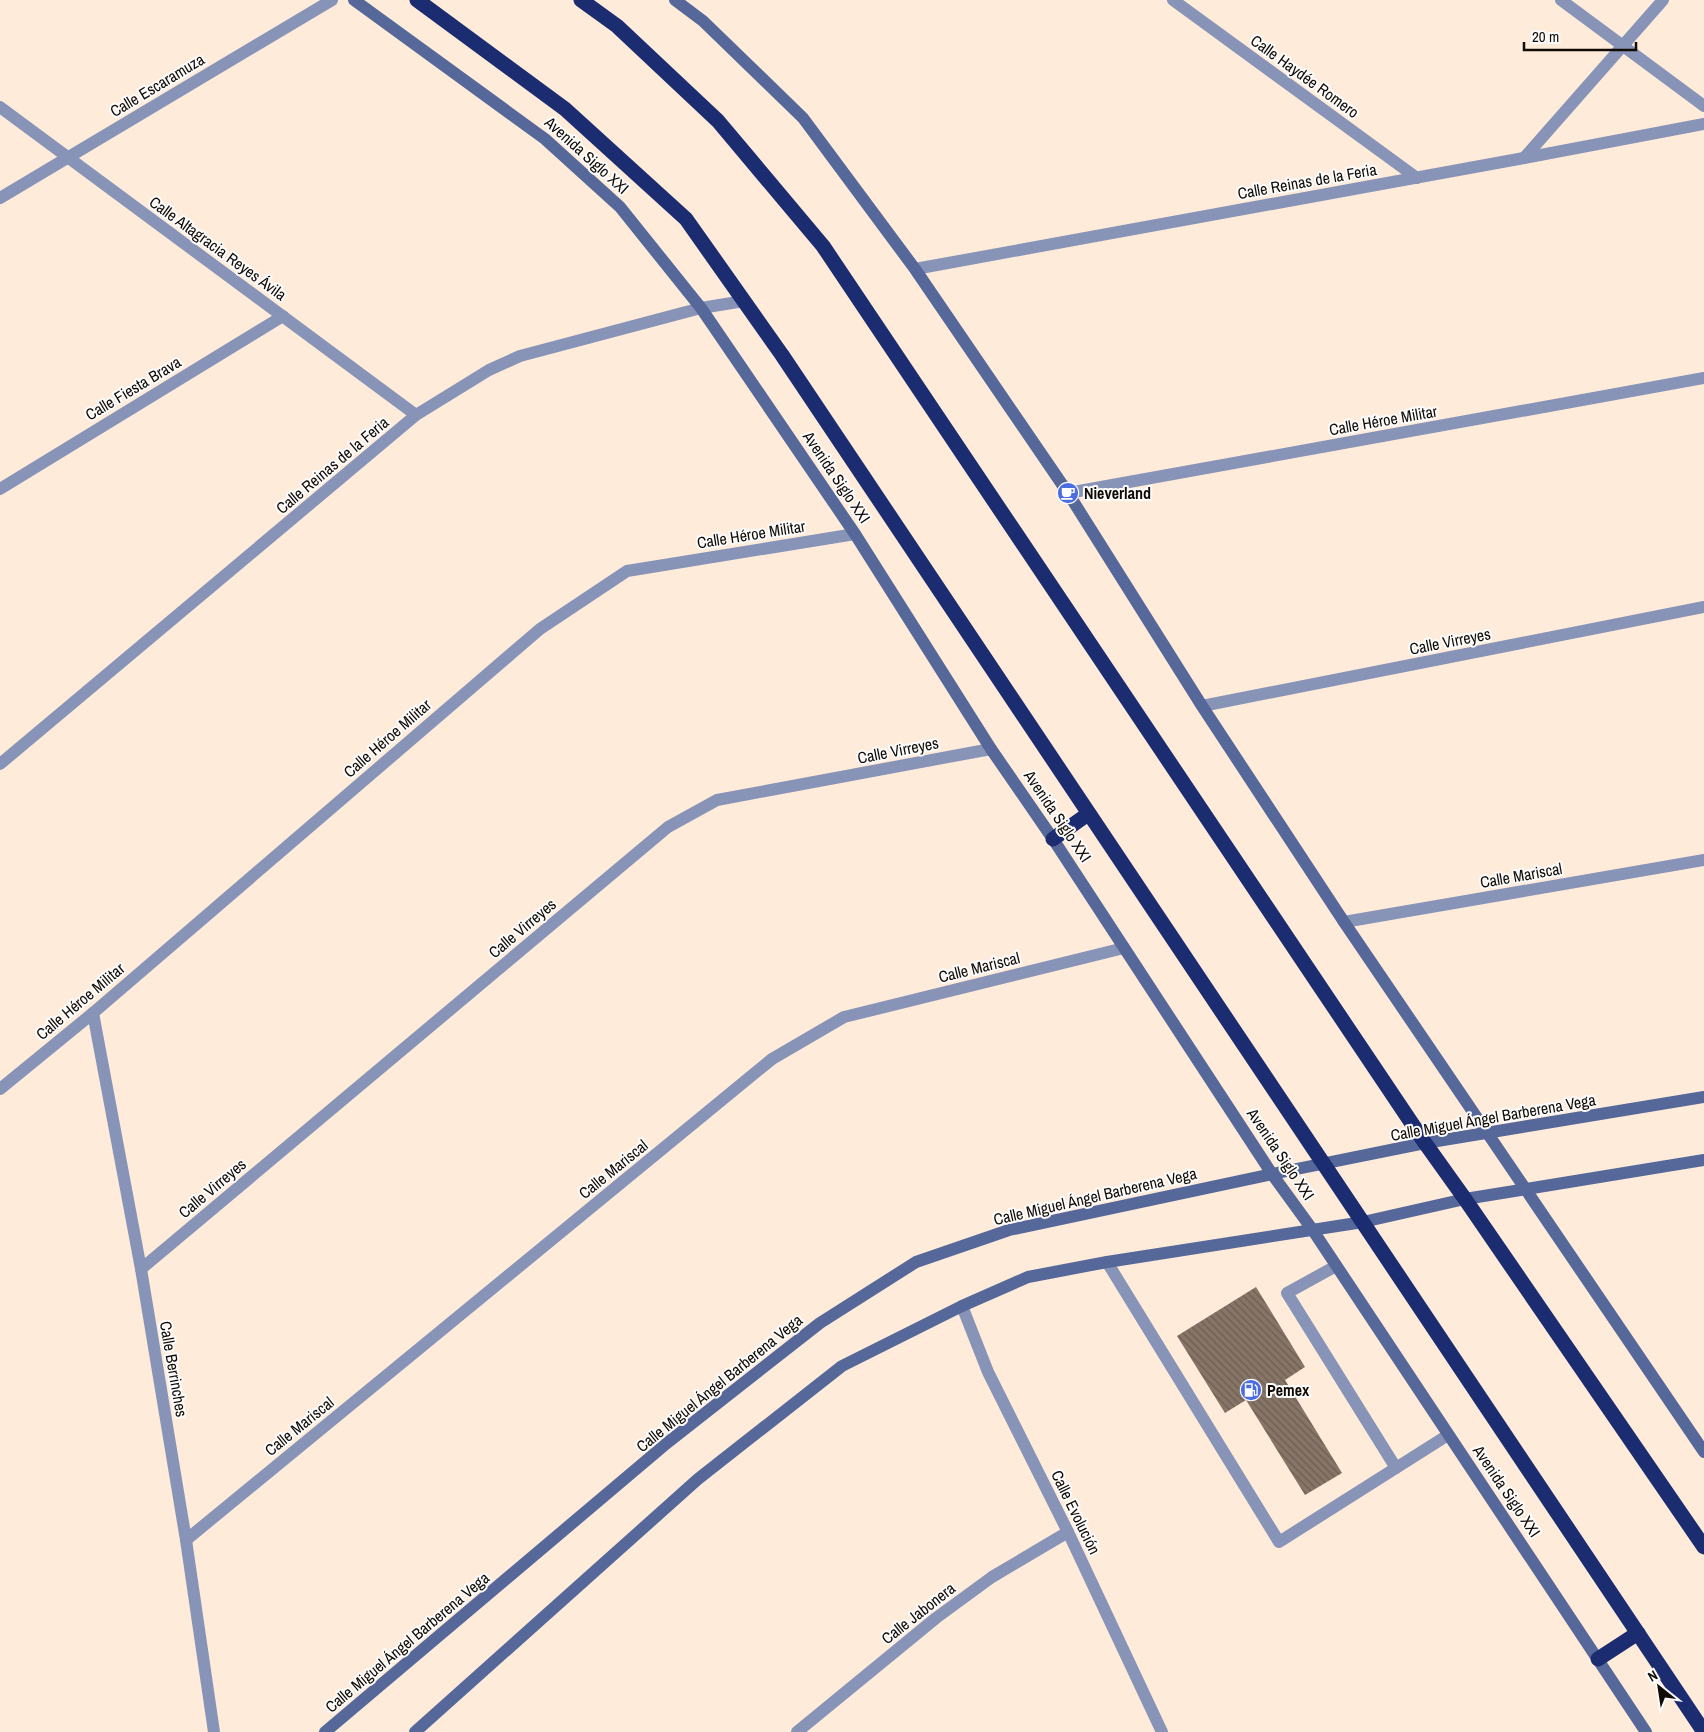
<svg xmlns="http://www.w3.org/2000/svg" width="1704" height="1732" font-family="'Archivo Narrow',sans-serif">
<defs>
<pattern id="building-back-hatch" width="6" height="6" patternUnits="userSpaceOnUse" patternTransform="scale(1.25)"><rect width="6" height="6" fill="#877567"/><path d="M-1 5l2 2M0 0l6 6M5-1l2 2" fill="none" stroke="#6d5e53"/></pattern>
</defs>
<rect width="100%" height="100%" fill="#ffebda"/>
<polygon fill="url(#building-back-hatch)" points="1256,1287 1305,1367 1285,1380 1342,1473 1305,1495 1246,1400 1225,1413 1177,1336"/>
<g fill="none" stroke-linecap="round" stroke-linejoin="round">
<g stroke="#8794b7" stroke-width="12">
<polyline points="1107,1262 1279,1542 1448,1435"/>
<polyline points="1336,1266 1287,1293 1396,1468"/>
</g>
<g stroke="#8794b7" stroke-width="12">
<polyline points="1173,0 1417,178"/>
<polyline points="1561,0 1704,106"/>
<polyline points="0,107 416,415"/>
<polyline points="1524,158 1663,0"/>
<polyline points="0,198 332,0"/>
<polyline points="915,269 1524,158 1704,124"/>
<polyline points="0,489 283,316"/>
<polyline points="1068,493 1704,378"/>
<polyline points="1202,706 1704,607"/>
<polyline points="0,764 416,415 489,370 520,356 701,308 744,301"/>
<polyline points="1344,922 1704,860"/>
<polyline points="93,1013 141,1269 186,1540 214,1732"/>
<polyline points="0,1089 93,1013 540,629 627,571 855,534"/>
<polyline points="141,1269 668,827 717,800 991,749"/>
<polyline points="962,1306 988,1372 1068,1532 1162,1732"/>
<polyline points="186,1540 772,1059 844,1017 1124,948"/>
<polyline points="797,1732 936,1618 992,1577 1068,1532"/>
</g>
<g stroke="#56689a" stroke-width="12">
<polyline points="354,0 545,139 620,207 701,308 855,534 991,749 1053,839 1272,1174 1312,1229 1646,1732"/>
<polyline points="675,0 703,21 803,118 915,269 1068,493 1202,706 1344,922 1704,1452"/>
<polyline points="325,1732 667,1443 820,1323 916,1262 1009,1230 1272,1174 1425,1143 1704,1097"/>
<polyline points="415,1732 698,1479 842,1366 962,1306 1028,1277 1107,1262 1363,1222 1465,1199 1704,1160"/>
</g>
<g stroke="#1b2c70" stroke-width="15">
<polyline points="417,0 565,109 686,219 782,355 1704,1732"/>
<polyline points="581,0 617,26 718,121 823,246 1425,1143 1465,1199 1704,1547"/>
<polyline points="1053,839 1088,814"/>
<polyline points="1598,1659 1638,1633"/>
</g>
</g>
<defs>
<g id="cafe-disc" transform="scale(1.125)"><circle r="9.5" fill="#4c6de1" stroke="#fcfcfc"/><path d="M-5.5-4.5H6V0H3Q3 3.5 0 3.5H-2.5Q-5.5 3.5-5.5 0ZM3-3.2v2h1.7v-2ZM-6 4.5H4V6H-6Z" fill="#fff"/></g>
<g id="fuel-disc" transform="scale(1.125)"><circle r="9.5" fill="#4c6de1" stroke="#fcfcfc"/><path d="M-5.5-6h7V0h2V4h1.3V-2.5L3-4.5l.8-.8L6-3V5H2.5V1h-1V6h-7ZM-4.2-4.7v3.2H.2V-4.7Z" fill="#fff"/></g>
</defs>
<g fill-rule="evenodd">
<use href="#cafe-disc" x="1068" y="493"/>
<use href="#fuel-disc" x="1251" y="1390"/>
</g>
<g text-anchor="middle" stroke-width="4" stroke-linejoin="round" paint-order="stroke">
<g font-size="16" fill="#110b06" stroke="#fcfcfc">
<text transform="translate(1305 76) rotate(36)" y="6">Calle Haydée Romero</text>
<text transform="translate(157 85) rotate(-31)" y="6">Calle Escaramuza</text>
<text transform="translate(587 155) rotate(42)" y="6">Avenida Siglo XXI</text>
<text transform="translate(1307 181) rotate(-10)" y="6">Calle Reinas de la Feria</text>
<text transform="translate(218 248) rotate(36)" y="6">Calle Altagracia Reyes Ávila</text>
<text transform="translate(133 388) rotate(-31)" y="6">Calle Fiesta Brava</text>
<text transform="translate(1383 420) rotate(-10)" y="6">Calle Héroe Militar</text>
<text transform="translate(332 465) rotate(-40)" y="6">Calle Reinas de la Feria</text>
<text transform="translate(837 477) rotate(56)" y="6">Avenida Siglo XXI</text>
<text transform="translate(751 534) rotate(-9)" y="6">Calle Héroe Militar</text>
<text transform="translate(1450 641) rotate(-11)" y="6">Calle Virreyes</text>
<text transform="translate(387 738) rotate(-41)" y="6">Calle Héroe Militar</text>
<text transform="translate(898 750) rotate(-11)" y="6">Calle Virreyes</text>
<text transform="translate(1058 816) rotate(56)" y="6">Avenida Siglo XXI</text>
<text transform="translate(1521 875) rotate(-10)" y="6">Calle Mariscal</text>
<text transform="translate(522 928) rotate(-40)" y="6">Calle Virreyes</text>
<text transform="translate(979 967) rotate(-14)" y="6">Calle Mariscal</text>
<text transform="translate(80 1001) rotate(-40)" y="6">Calle Héroe Militar</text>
<text transform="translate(1493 1117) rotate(-10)" y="6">Calle Miguel Ángel Barberena Vega</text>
<text transform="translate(1281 1154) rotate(56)" y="6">Avenida Siglo XXI</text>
<text transform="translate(613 1169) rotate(-39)" y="6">Calle Mariscal</text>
<text transform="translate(212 1188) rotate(-40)" y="6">Calle Virreyes</text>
<text transform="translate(1095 1196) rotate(-13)" y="6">Calle Miguel Ángel Barberena Vega</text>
<text transform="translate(174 1369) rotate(80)" y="6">Calle Berrinches</text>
<text transform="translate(719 1383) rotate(-39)" y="6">Calle Miguel Ángel Barberena Vega</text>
<text transform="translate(299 1426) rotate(-39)" y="6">Calle Mariscal</text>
<text transform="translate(1507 1491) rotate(56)" y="6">Avenida Siglo XXI</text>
<text transform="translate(1076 1512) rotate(64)" y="6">Calle Evolución</text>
<text transform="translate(918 1613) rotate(-38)" y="6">Calle Jabonera</text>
<text transform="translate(407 1642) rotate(-40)" y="6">Calle Miguel Ángel Barberena Vega</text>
</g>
<g font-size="16" font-weight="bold" fill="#110b06" stroke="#fcfcfc" text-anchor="start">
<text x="1084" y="499">Nieverland</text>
<text x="1267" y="1396">Pemex</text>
</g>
</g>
<g transform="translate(1659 1687) rotate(330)" stroke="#fcfcfc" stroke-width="4" paint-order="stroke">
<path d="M0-4L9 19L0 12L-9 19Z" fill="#110b06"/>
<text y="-8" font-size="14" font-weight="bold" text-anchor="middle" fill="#110b06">N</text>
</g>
<path d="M1524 42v8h112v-8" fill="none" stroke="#110b06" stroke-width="2.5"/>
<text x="1532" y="42" font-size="15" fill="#110b06" stroke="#fcfcfc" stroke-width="4" paint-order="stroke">20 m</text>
</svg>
